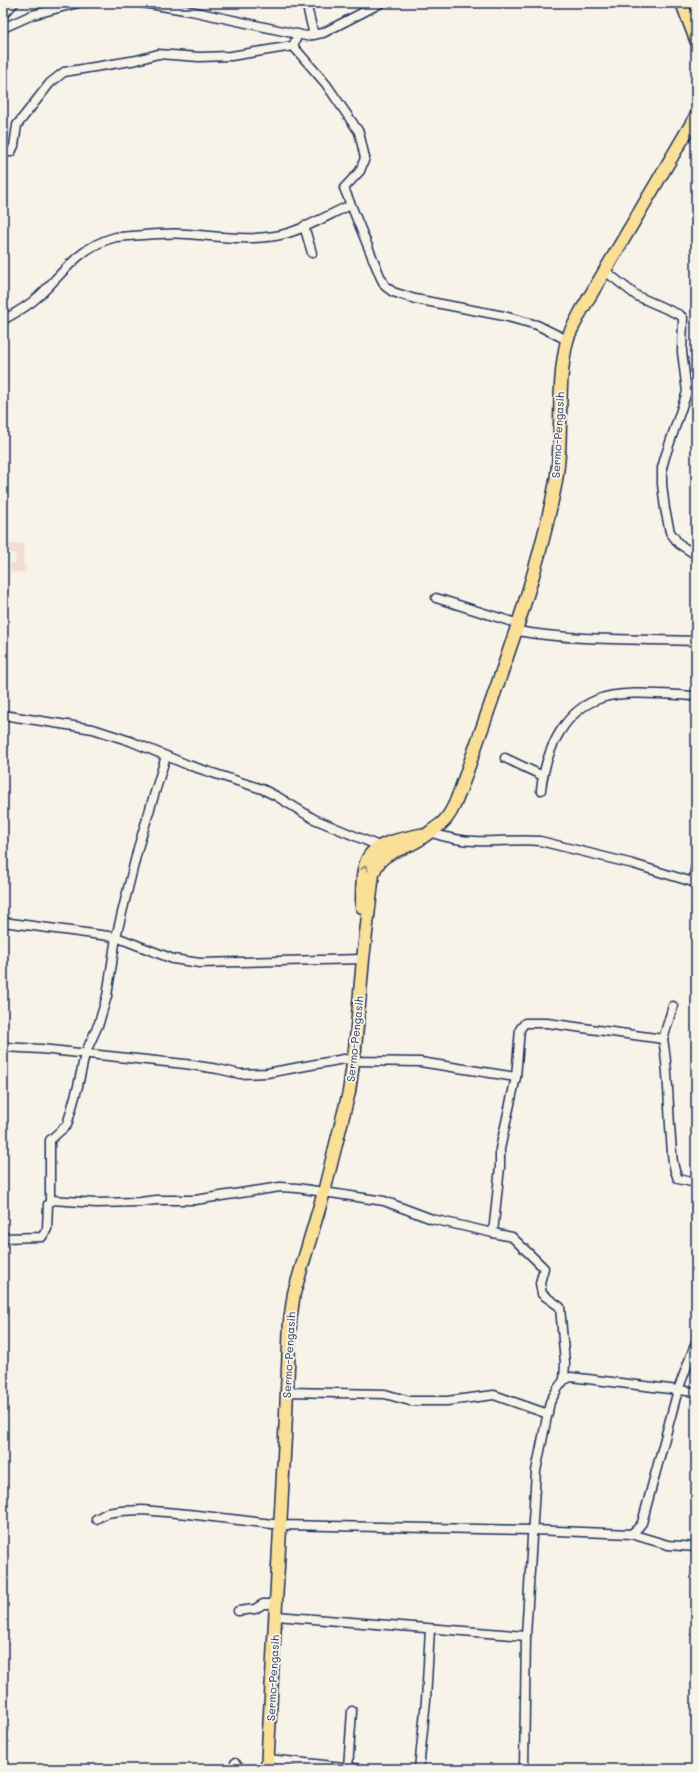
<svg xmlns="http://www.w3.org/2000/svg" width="699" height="1772" font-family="Mali,sans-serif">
<rect width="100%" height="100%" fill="#f7f3e8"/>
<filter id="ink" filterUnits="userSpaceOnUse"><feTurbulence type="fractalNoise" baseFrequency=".025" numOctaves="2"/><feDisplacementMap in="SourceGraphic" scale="8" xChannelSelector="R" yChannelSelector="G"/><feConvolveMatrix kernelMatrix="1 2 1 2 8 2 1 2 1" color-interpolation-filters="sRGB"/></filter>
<g filter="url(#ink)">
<polygon fill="#f2ddd5" points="9,544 24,544 23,564 25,564 26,572 10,572 10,563 16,563 15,553 10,552"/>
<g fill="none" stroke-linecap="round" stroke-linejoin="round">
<g stroke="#1b2f5e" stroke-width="11">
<g id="minor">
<polyline points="143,3 191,11 306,36 323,33 381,3"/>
<polyline points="306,3 314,35"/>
<polyline points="3,15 14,3"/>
<polyline points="3,28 32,15 78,3"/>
<polyline points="293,46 326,84 359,132 365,158 360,171 344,188 351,205"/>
<polyline points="3,152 11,152 14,146 17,125 50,83 64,72 137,60 158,54 199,57 231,56 293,46 298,34"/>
<polyline points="304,226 312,253"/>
<polyline points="605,271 637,296 680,315 683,318 682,352 687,392 665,457 662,468 662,484 665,509 670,532 679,544 696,555"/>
<path d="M3,320C16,313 28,306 39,296C64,272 80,246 116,237C139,236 164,232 187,234C216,236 245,241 275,236C301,232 327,215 351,205L380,276L385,286L393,292L415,299L504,316L537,325L567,340"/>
<polyline points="436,598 519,624"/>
<path d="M517,631C576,641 636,639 696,641"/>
<polyline points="3,715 93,729 130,741 188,765 262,789 278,797 314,819 379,846"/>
<polyline points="505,758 543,776"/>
<path d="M541,790C545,755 561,714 596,700C621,689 668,695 696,696"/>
<path d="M429,832C444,837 459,841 475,841C496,842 518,839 540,841L633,864L696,883"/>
<polyline points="693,882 696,865"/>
<polyline points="3,922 116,937 173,959 200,963 363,959"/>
<polyline points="663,1039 673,1006"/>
<path d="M3,1047L41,1049L185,1064L218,1069L240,1074L267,1073L344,1059L354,1061L420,1062L516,1077L520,1029L525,1023H547L663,1039C669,1072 668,1106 671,1139C672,1153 672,1166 678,1179L696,1183"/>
<polyline points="50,1200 50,1140 67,1125 78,1086 85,1054 99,1023 107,996 116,937 138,848 166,756"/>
<polyline points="493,1233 512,1237 544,1268 540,1283 542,1294 560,1307 565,1363 564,1380"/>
<polyline points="3,1238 42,1237 47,1229 48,1204 52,1200 96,1203 140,1202 156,1200 195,1200 280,1187 297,1188 384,1201 432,1219 493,1233 500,1167 500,1149 516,1077"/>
<polyline points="287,1392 385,1394 410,1401 447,1401 494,1395 548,1414"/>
<polyline points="96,1519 107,1513 121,1511 142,1510 188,1514 281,1525 533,1530 631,1534 637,1529 642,1523 678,1390 696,1392"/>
<polyline points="631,1534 668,1545 696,1547"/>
<polyline points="238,1611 255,1609 263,1604 276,1604"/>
<polyline points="276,1616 526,1636"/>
<polyline points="268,1759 362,1769"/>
<polyline points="235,1763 241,1769"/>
<polyline points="348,1768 352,1711"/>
<polyline points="419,1769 426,1700 430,1629"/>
<polyline points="524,1769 526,1636 536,1471 550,1402 558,1388 564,1380 571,1377 678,1390 696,1342"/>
</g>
</g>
<g stroke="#1b2f5e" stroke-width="15">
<g id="primary">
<polyline points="682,3 696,40"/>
<path d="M362,907C362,852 365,846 420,835"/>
<path d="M267,1769L285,1437L290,1321L294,1293L324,1192L349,1092L355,1049L363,959L373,874C381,850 400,852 419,840C426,835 434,829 441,824C453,814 459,793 464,780C497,684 534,590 554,491C565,442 555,390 567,341C569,332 576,322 580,313L696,116"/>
</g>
</g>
<use href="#minor" stroke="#f7f3e8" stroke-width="8"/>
<use href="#primary" stroke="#fadf96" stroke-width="12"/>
</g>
<defs><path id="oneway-chevron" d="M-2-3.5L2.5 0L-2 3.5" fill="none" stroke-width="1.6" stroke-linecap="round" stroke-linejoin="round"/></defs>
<use stroke="#8a877a" href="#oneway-chevron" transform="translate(365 868) rotate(-77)"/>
</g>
<g text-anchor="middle" stroke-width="4" stroke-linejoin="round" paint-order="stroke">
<g font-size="11" fill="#1b2f5e" stroke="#f7f3e8">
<text transform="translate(558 435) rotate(-87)" y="4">Sermo-Pengasih</text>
<text transform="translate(355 1039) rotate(-84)" y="4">Sermo-Pengasih</text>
<text transform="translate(289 1355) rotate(-87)" y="4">Sermo-Pengasih</text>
<text transform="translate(273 1678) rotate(-87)" y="4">Sermo-Pengasih</text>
</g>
</g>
<rect width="699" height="1772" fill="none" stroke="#f7f3e8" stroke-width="16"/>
<rect x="8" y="8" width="683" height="1756" fill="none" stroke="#1b2f5e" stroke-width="1.5" filter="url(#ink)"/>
</svg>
